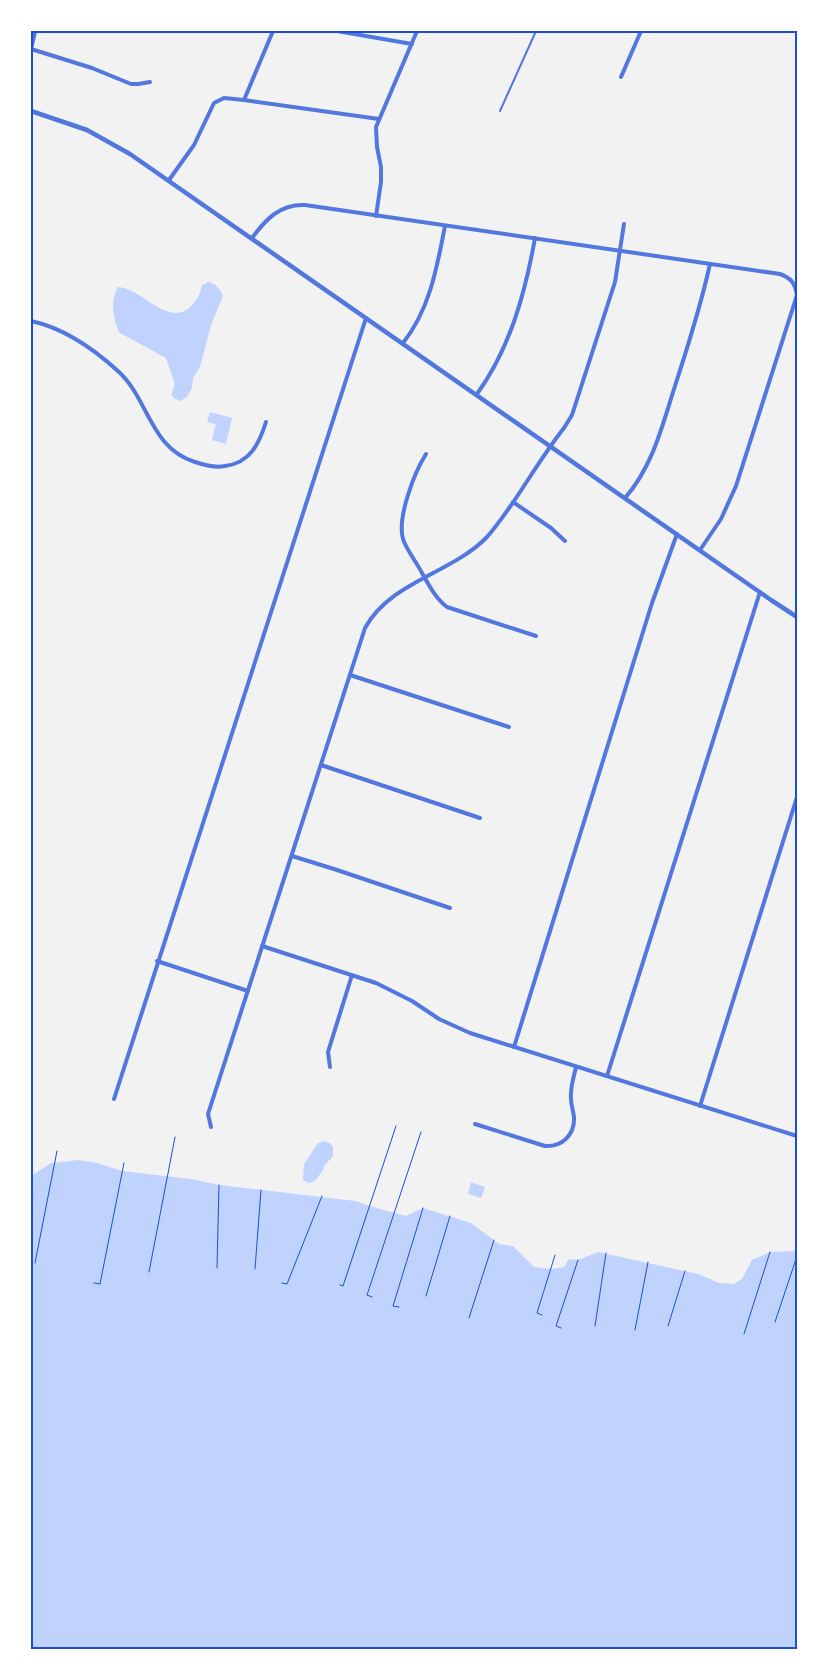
<svg xmlns="http://www.w3.org/2000/svg" width="828" height="1680" font-family="Ubuntu,sans-serif">
<rect width="100%" height="100%" fill="#f2f2f2"/>
<g fill="#bfd3fe">
<path d="M208,282C217,284 219,288 223,296L211,325L200,367L193,378L192,388L187,397L180,401L175,399L171,395L175,384L166,358L120,333C113,321 110,299 118,287C142,288 170,330 192,305C198,298 200,294 202,285Z"/>
<polygon points="210,412 232,418 226,444 212,440 216,424 207,422"/>
<polygon points="324,1141 330,1143 333,1147 333,1156 324,1166 323,1170 315,1181 309,1183 303,1180 304,1164 318,1143"/>
<polygon points="78,1160 97,1163 122,1171 191,1179 219,1185 355,1201 380,1209 406,1216 423,1208 471,1223 499,1244 513,1246 534,1267 552,1269 564,1267 569,1259 578,1260 598,1252 698,1274 719,1283 734,1284 742,1279 752,1260 770,1252 797,1251 797,1649 31,1649 31,1176 51,1163"/>
<polygon points="471,1182 485,1187 481,1198 468,1194"/>
</g>
<g fill="none" stroke-linecap="round" stroke-linejoin="round">
<g stroke="#1d4ed8" stroke-width="1">
<polyline points="35,1263 57,1151"/>
<polyline points="217,1268 219,1185"/>
<polyline points="255,1269 261,1190"/>
<polyline points="149,1272 175,1137"/>
<polyline points="94,1283 100,1284 124,1163"/>
<polyline points="282,1283 287,1284 322,1196"/>
<polyline points="340,1285 343,1286 396,1126"/>
<polyline points="426,1296 450,1216"/>
<polyline points="372,1297 367,1295 421,1132"/>
<polyline points="399,1307 393,1306 423,1208"/>
<polyline points="542,1315 537,1313 555,1255"/>
<polyline points="469,1318 494,1240"/>
<polyline points="775,1322 797,1256"/>
<polyline points="595,1326 606,1253"/>
<polyline points="668,1326 685,1271"/>
<polyline points="561,1328 556,1326 578,1260"/>
<polyline points="635,1330 648,1262"/>
<polyline points="744,1334 770,1252"/>
</g>
<polyline stroke="#5277de" stroke-width="2" points="500,111 536,31"/>
<g stroke="#5277de" stroke-width="4">
<polyline points="337,31 412,44"/>
<polyline points="31,49 92,68 131,84 138,84 150,82"/>
<polyline points="621,77 641,31"/>
<polyline points="244,100 273,31"/>
<polyline points="169,180 194,145 214,103 224,98 244,100 379,119"/>
<polyline points="376,216 381,182 381,167 377,147 376,127 417,31"/>
<path d="M252,238C266,219 280,204 305,205L780,274C791,278 795,283 797,295"/>
<path d="M31,321C64,328 94,349 119,372C149,400 150,448 195,462C204,465 216,468 225,466C250,463 259,444 266,422"/>
<path d="M403,343C430,309 437,267 445,226"/>
<path d="M477,394C510,348 525,294 535,238"/>
<path d="M426,454C414,473 397,518 403,539C406,549 417,563 422,573C429,585 436,599 447,607L536,636"/>
<path d="M625,498C653,466 662,426 675,386C688,346 701,305 710,264"/>
<polyline points="513,502 551,528 565,541"/>
<polyline points="700,550 721,519 736,486 797,295"/>
<polyline points="350,675 509,727"/>
<polyline points="321,765 480,818"/>
<polyline points="292,856 334,869 450,908"/>
<polyline points="262,946 376,983 412,1001 439,1019 470,1033 797,1136"/>
<polyline points="157,961 248,991"/>
<polyline points="514,1047 652,603 677,534"/>
<polyline points="330,1067 328,1052 352,975"/>
<polyline points="607,1076 760,592"/>
<polyline points="114,1099 366,318"/>
<polyline points="700,1106 797,797"/>
<path d="M475,1124L545,1146C562,1147 575,1135 574,1117C573,1109 570,1102 571,1094C571,1085 574,1076 576,1067"/>
<path d="M211,1127L208,1114L365,628C391,581 451,574 487,537C496,527 504,515 512,504C529,479 545,452 564,428L572,415L615,282L624,224"/>
</g>
<g stroke="#5277de" stroke-width="4.5">
<polyline points="31,48 35,31"/>
<polyline points="31,111 87,130 130,154 771,600 797,617"/>
</g>
</g>
<rect width="828" height="1680" fill="none" stroke="#ffffff" stroke-width="65"/>
<rect x="32" y="32" width="764" height="1616" fill="none" stroke="#1d4ed8" stroke-width="2"/>
</svg>
